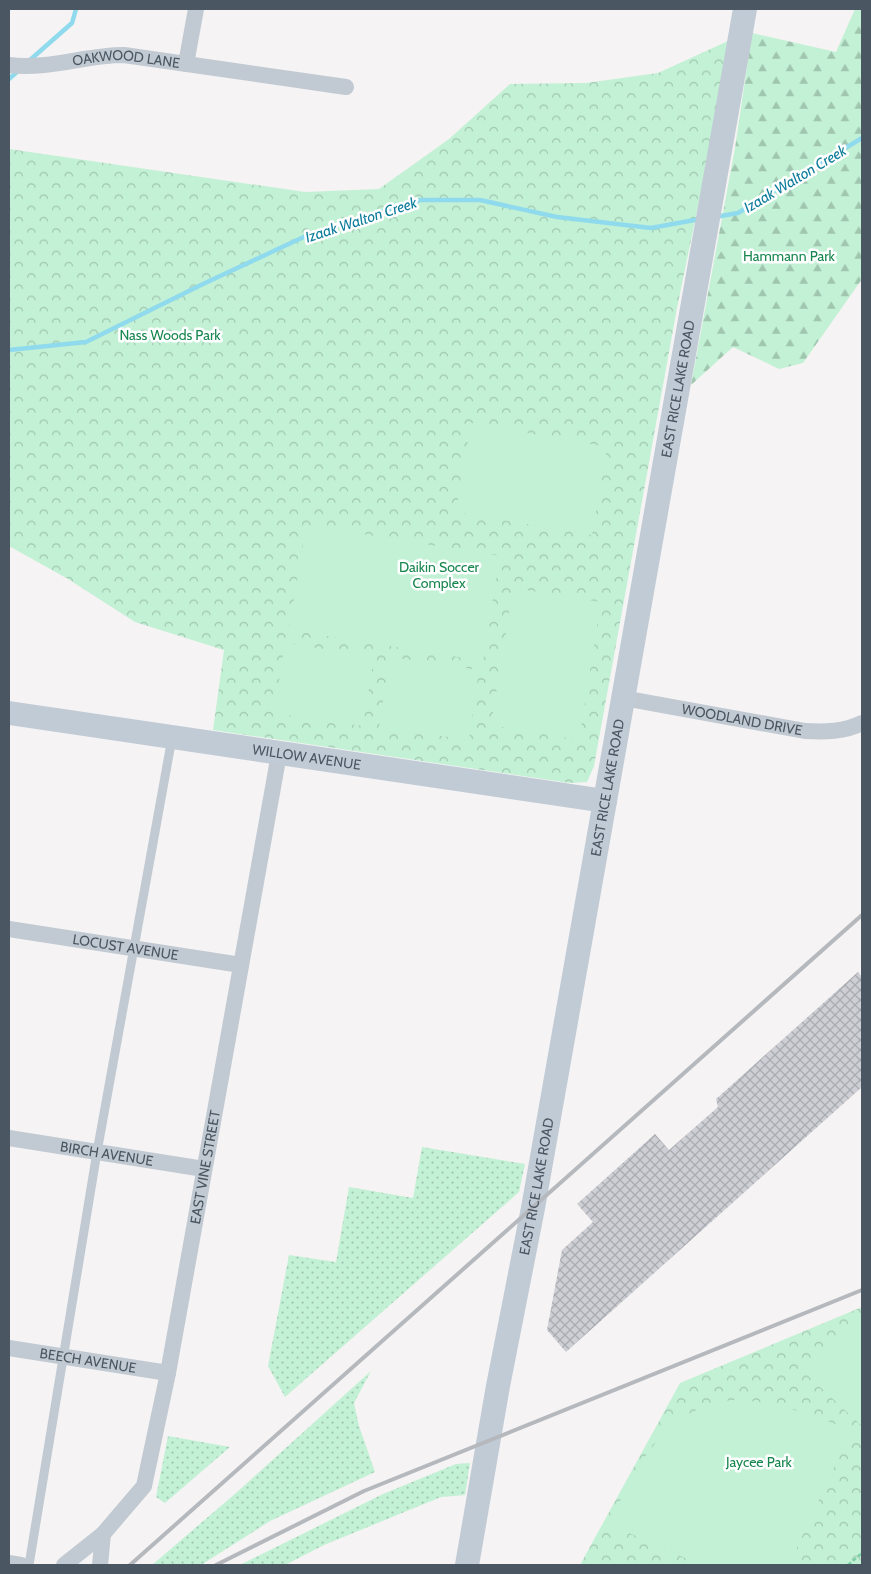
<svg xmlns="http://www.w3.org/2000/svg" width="871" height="1574" font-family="Cabin,sans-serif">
<defs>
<pattern id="grass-dots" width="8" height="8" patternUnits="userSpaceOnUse" patternTransform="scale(1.25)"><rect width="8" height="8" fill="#c3f1d5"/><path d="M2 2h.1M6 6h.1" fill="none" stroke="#a0c6b0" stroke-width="1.8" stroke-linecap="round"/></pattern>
<pattern id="forest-firs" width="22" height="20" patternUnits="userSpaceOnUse" patternTransform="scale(1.25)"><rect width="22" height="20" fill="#c3f1d5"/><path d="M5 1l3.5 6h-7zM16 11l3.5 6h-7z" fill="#a0c6b0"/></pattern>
<pattern id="park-crowns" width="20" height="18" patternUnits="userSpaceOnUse" patternTransform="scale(1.25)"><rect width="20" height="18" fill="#c3f1d5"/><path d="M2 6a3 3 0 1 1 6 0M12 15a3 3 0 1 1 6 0" fill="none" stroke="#a0c6b0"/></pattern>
<pattern id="building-cross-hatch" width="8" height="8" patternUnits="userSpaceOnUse" patternTransform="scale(1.25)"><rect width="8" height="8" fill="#cdcfd5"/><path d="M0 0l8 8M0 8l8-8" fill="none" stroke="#a8abb0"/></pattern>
</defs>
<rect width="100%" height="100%" fill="#f5f3f3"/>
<g fill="url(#grass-dots)">
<polygon points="422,1147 525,1164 519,1192 285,1397 268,1366 289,1255 336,1262 349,1187 413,1198"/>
<polygon points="371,1371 354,1403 359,1426 375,1472 270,1521 201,1565 152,1565 236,1493"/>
<polygon points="168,1436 230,1447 165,1503 156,1497"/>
<polygon points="470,1463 465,1495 441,1497 324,1545 285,1565 240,1565 383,1494 456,1464"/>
</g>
<polygon fill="url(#forest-firs)" points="855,9 862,9 862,279 803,363 779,369 733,347 691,385 735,148 752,33 836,52"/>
<g fill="url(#park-crowns)">
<polygon points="728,41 703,182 677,308 594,766 587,782 570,783 213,730 224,650 135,622 68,579 9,546 9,149 305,192 379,189 449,139 510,84 586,83 658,73"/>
<polygon points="862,1307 862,1564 860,1565 580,1565 680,1383"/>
</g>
<g fill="#c3f1d5">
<polygon points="471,423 607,447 592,535 456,512"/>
<polygon points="306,525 500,556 483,661 289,630"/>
<polygon points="513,588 601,602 579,740 491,725"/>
<polygon points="285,643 374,657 363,726 274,713"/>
<polygon points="390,657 479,670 469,740 379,727"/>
<polygon points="862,1322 862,1426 807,1375 841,1329"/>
<path d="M734,1400C775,1401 813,1415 851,1430L789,1565H701L609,1524C637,1467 663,1407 734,1400Z"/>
</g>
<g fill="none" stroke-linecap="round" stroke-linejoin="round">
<g stroke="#90daee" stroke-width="4.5">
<polyline points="30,60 72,23 76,9"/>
<polyline points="9,79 18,71"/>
<polyline points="715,217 738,213 862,138"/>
<polyline points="9,350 86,342 203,284 308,235 420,200 480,200 557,217 651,228 700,219"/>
</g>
</g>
<polygon fill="url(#building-cross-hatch)" points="858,972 862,977 862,1087 566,1352 547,1330 562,1250 593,1222 577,1204 655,1134 669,1150 718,1107 716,1099"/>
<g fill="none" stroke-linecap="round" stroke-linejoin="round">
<polyline stroke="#7ad0a6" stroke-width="2.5" stroke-dasharray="4 2.5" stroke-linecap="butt" points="848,1565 862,1553"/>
<polyline stroke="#c1cad2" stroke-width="9" points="29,1565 97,1152 172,738"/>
<g stroke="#c1cad2" stroke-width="16">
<polyline points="186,64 196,9"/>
<path id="s1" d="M9,65C48,70 85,55 124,55L346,87"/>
<path id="s2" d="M623,698L805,731C825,732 844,732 862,723"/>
<path id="s3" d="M9,929L241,965"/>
<path id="s4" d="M9,1138L204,1169"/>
<path id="s5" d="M9,1348L168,1373"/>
<polyline points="9,1563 21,1565"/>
<polyline points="64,1565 103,1534"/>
<path id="s6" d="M100,1565L103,1534L144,1486L168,1373L279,754"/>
</g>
<g stroke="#c1cbd6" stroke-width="24">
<path id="s7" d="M9,713L605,801"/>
<path id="s8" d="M467,1565L498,1386L533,1208L745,9"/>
</g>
<g stroke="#b5b8bd" stroke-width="4">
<polyline points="130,1565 862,915"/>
<polyline points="216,1565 364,1491 862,1290"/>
</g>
</g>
<g text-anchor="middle" stroke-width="5" stroke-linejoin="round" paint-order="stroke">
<g font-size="14" fill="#4a5661" stroke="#fff">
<text dy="5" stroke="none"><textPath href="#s1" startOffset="118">OAKWOOD LANE</textPath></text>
<text dy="5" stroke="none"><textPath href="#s8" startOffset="1195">EAST RICE LAKE ROAD</textPath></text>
<text dy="5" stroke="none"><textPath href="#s2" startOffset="121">WOODLAND DRIVE</textPath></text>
<text dy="5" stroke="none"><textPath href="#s7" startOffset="301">WILLOW AVENUE</textPath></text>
<text dy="5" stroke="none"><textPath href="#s8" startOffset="790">EAST RICE LAKE ROAD</textPath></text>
<text dy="5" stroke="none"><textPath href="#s3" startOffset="118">LOCUST AVENUE</textPath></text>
<text dy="5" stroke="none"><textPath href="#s4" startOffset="99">BIRCH AVENUE</textPath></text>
<text dy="5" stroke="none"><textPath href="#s6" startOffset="419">EAST VINE STREET</textPath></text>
<text dy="5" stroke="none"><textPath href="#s8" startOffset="385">EAST RICE LAKE ROAD</textPath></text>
<text dy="5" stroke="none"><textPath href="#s5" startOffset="80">BEECH AVENUE</textPath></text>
</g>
<g font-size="14" fill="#17864f" stroke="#fff">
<text x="789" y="261">Hammann Park</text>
<text x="170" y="340">Nass Woods Park</text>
<text x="439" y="572">Daikin Soccer<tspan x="439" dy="16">Complex</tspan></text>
<text x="759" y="1467">Jaycee Park</text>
</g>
<g font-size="15" font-style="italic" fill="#0c7c9b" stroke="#fff">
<text transform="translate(795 179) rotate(-31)" y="5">Izaak Walton Creek</text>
<text transform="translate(361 220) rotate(-18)" y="5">Izaak Walton Creek</text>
</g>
</g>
<rect width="871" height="1574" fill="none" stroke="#4a5661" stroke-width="20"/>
</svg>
